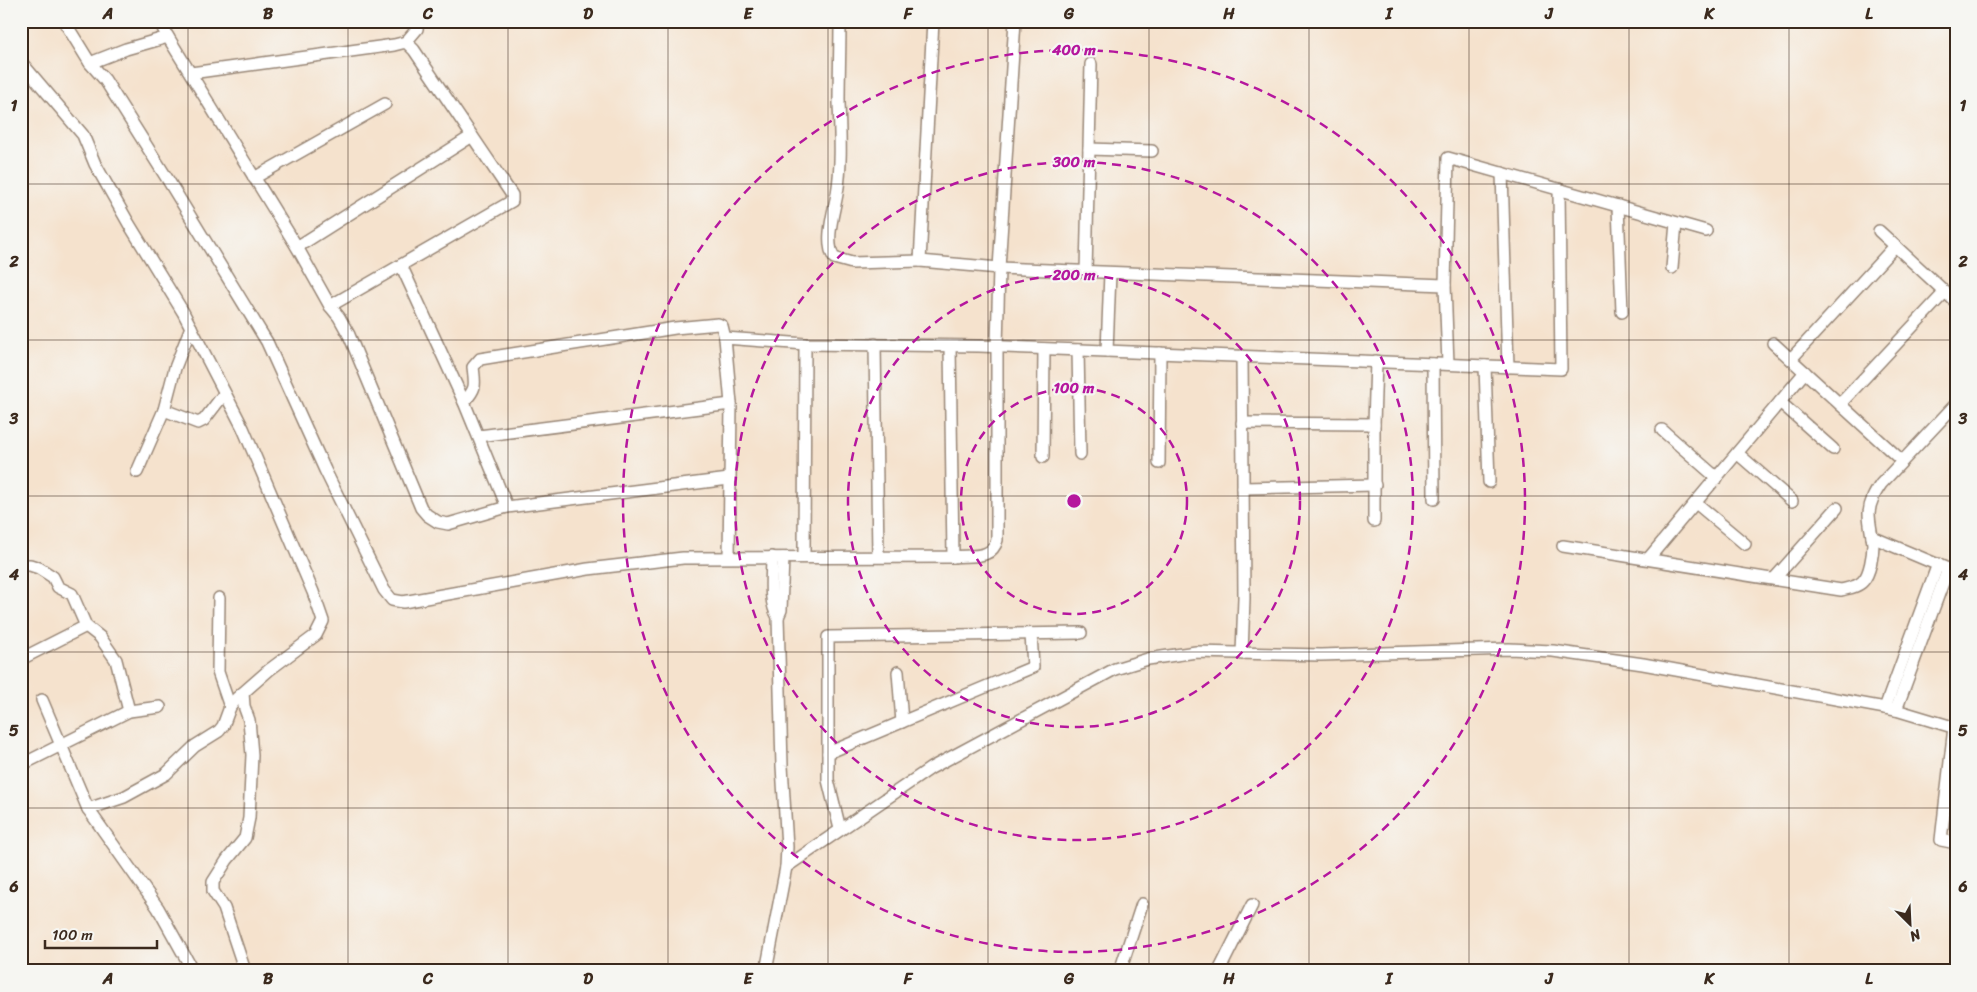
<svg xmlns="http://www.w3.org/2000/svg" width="1977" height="992" font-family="Sriracha,sans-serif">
<rect width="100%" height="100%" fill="#f6f6f2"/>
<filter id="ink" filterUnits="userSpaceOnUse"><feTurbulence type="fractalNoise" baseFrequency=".02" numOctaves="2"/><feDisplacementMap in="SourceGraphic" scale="10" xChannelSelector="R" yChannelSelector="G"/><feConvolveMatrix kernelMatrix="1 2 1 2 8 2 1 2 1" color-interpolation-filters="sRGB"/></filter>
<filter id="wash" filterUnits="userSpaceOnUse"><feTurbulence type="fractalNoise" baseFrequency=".0096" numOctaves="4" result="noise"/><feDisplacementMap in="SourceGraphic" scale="20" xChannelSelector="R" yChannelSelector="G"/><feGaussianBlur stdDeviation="1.12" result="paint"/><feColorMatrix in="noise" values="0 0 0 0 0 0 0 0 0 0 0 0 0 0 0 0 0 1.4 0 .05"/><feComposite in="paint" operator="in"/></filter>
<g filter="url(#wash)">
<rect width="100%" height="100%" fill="#f5e2cd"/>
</g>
<g filter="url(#ink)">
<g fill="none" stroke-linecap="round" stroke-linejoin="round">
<g stroke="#988676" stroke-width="14">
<g id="minor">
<path d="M64,21L90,63L105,80L168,180L267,342L325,470L384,590L392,600L403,602L588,569L683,558L953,557C971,555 992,560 997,540V347L999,268L1015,21"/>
<polyline points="159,21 168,37"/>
<path d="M840,21C840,48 839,75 839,102C840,133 842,163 837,194C834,212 824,241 834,258L852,263L920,261"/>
<polyline points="933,21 920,261 999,268 1445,285"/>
<polyline points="406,42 417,29 418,21"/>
<polyline points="21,62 83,135 95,164 129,224 183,312 243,428 313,592 323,621 316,635 269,670 237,698 230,707 223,726 219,731 195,746 166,774 124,797 88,809"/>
<polyline points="90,63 126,49 168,37 297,247 330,306 339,317 349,335 421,508 427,515 438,522 448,524 507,507 729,479"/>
<polyline points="191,73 394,45 406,42 414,50 512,195 512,201 330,306"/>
<polyline points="1089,149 1152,151"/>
<polyline points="1502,173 1508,367"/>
<polyline points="254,178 385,104"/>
<polyline points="1618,206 1622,312"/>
<polyline points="1879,231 1956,302"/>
<polyline points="297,247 472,136"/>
<polyline points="401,265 464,402 507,507"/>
<polyline points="1672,268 1676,223"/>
<polyline points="1086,272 1091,64"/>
<polyline points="1773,343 1902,461"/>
<polyline points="875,344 878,556"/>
<polyline points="950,346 953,557"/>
<polyline points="1078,350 1080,454"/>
<polyline points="1107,351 1110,273"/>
<polyline points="1242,356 1244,598 1242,654"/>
<polyline points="1791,359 1895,246"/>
<polyline points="1433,364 1434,499"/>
<polyline points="1448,364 1445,285 1448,158 1706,231"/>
<polyline points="1485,366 1489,482"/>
<path d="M464,402C477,388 475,385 473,367L480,359L675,328L718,324L722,326L725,338"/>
<polyline points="1780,402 1833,449"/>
<polyline points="1840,404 1945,292"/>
<polyline points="164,410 198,423 204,420 224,394"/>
<polyline points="1242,423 1374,424"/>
<polyline points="1662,430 1717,478"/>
<polyline points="479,436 731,404"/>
<polyline points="1737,453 1792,501"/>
<polyline points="1043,457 1044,349"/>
<polyline points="1159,463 1160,353"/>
<polyline points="137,472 164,410 175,368 191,327"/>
<polyline points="1243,488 1375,485"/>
<polyline points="1696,503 1745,544"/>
<polyline points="1374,521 1374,424 1376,361"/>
<polyline points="1872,537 1948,569 1896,710"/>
<path d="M1563,546L1841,590C1848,588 1858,587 1863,581C1870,574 1873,554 1873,544C1872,534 1869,523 1869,513C1870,501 1875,493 1881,484L1956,404"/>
<polyline points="804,556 805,344"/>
<polyline points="729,557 731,404 725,338 805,344 979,346 1561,369 1559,189"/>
<path d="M772,557C772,576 768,601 778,617"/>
<polyline points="1648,559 1805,372"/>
<polyline points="21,565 30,565 39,568 53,577 58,587 72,594 86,626 100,637 116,660 129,711"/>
<polyline points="1774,579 1837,508"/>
<polyline points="219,598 218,672 230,707"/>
<polyline points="21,659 86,626"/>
<polyline points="898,672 902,722"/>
<polyline points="243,693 244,706 249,720 252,755 249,818 245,838 227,860 213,882 213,891 224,908 245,971"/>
<polyline points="42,700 88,809 158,908 193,971"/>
<polyline points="1885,708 1938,564"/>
<polyline points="1954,727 1941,840 1956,843"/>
<polyline points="828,753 1033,667 1031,634"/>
<polyline points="21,765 129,711 160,707"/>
<polyline points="840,829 828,780 828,637 1081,633"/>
<polyline points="786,867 931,768 1115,669 1148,659 1196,652 1321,655 1509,649 1553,651 1643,664 1896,710 1956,728"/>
<polyline points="766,971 786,867 787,847 782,766 778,617 781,610 783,558"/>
<polyline points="1120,971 1142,904"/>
<polyline points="1219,971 1252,905"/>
</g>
</g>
<use href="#minor" stroke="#fff" stroke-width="11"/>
</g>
</g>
<path fill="none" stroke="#3b2a1e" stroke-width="1" stroke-opacity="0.55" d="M188,21V971M348,21V971M508,21V971M668,21V971M828,21V971M988,21V971M1149,21V971M1309,21V971M1469,21V971M1629,21V971M1789,21V971M21,184H1956M21,340H1956M21,496H1956M21,652H1956M21,808H1956"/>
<g fill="none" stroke="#b5179e" stroke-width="2.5" stroke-dasharray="9 6">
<circle cx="1074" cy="501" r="113"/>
<circle cx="1074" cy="501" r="226"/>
<circle cx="1074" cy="501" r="339"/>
<circle cx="1074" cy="501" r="451"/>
</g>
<circle cx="1074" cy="501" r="8" fill="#b5179e" stroke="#f6f6f2" stroke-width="2.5"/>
<g font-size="15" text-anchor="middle" font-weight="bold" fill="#b5179e" stroke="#f6f6f2" stroke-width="4.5" stroke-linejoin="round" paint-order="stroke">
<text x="1074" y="55">400 m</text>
<text x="1074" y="167">300 m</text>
<text x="1074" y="280">200 m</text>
<text x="1074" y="393">100 m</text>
</g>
<rect width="1977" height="992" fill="none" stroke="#f6f6f2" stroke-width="55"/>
<g transform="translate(1910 924) rotate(156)" stroke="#f6f6f2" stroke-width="4" paint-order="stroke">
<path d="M0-4L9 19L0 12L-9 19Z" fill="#3b2a1e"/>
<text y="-8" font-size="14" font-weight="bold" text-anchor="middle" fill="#3b2a1e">N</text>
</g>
<path d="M45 940v8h112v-8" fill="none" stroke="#3b2a1e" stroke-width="2.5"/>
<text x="52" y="940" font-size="15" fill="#3b2a1e" stroke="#f6f6f2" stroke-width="4" paint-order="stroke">100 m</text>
<rect x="28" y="28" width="1922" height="936" fill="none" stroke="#3b2a1e" stroke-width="2"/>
<g font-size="16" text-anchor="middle" font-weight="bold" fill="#3b2a1e">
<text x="108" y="19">A</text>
<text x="268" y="19">B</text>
<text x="428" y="19">C</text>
<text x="588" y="19">D</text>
<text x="748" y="19">E</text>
<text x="908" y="19">F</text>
<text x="1069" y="19">G</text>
<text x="1229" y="19">H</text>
<text x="1389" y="19">I</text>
<text x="1549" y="19">J</text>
<text x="1709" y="19">K</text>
<text x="1869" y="19">L</text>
<text x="14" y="111">1</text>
<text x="1963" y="111">1</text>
<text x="14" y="267">2</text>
<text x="1963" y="267">2</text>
<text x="14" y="424">3</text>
<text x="1963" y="424">3</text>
<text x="14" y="580">4</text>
<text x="1963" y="580">4</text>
<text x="14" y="736">5</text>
<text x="1963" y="736">5</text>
<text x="14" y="892">6</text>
<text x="1963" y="892">6</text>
<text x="108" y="984">A</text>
<text x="268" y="984">B</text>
<text x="428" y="984">C</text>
<text x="588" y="984">D</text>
<text x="748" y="984">E</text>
<text x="908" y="984">F</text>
<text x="1069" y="984">G</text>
<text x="1229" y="984">H</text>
<text x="1389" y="984">I</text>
<text x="1549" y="984">J</text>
<text x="1709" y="984">K</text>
<text x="1869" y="984">L</text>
</g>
</svg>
